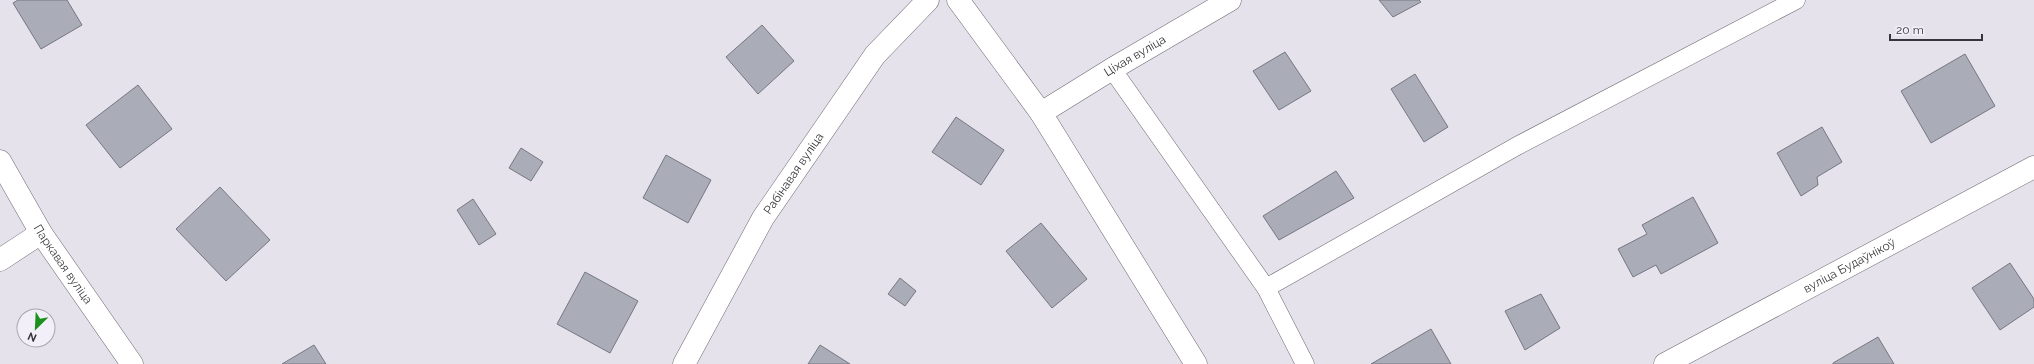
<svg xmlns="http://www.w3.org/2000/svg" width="2034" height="364" font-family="Raleway,sans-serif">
<rect width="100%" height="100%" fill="#e6e2ec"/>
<g fill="#aaadb7" stroke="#757781">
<polygon points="18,0 67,0 82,25 41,49 13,3"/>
<polygon points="1379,0 1419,0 1421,2 1393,17"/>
<polygon points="762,25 794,61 758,94 726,57"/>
<polygon points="1285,52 1311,91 1279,110 1253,71"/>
<polygon points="1965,54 1995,106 1931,143 1901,91"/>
<polygon points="1415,74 1448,127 1424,142 1391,89"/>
<polygon points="138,85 172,129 120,168 86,125"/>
<polygon points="956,117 1004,150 981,185 932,152"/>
<polygon points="1822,127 1842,162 1817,177 1818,185 1801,196 1777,153"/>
<polygon points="521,148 543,162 531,181 509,168"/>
<polygon points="666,155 711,180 688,223 643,198"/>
<polygon points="1336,171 1354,198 1279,240 1263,216"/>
<polygon points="220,187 270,240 226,281 176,229"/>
<polygon points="1693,197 1718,243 1661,274 1656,265 1633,277 1618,249 1647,234 1642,225"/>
<polygon points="473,199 496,234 479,245 457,210"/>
<polygon points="1041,223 1087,279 1052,308 1006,251"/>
<polygon points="2010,263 2034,299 2034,307 2000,330 1972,288"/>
<polygon points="585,272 638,301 610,353 557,324"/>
<polygon points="900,278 916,291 905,306 888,294"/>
<polygon points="1541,294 1560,328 1525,350 1505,311"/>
<polygon points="1431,329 1451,364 1371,364"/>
<polygon points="1878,337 1894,364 1833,364 1833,363"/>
<polygon points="314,345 326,364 282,364"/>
<polygon points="820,345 850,364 808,364"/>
</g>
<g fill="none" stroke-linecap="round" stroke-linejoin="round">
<g stroke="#6d6972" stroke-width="19">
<g id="service">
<polyline points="1112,69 1266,288 1305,364"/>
<polyline points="1266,288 1517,146 1796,0"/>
</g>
</g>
<g stroke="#6d6972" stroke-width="23">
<g id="minor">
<path id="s1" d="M1041,113L1112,69L1230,0"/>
<path id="s2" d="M0,161L41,233L132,364"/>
<polyline points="0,260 41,233"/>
<path id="s3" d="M684,364L763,218L875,55L928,0"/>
<path id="s4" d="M1665,364L2034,167"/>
</g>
</g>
<g stroke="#6d6972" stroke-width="23">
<polyline id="tertiary" points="958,0 1041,113 1196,364"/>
</g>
<use href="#service" stroke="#fff" stroke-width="18"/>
<use href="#minor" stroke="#fff" stroke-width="22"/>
<use href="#tertiary" stroke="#fff" stroke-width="22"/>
</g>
<g text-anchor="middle" stroke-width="3.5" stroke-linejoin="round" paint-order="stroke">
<g font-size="12" fill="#363539" stroke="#f3eff9">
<text dy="4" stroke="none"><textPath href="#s1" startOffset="110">Ціхая вуліца</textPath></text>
<text dy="4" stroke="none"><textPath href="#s3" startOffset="220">Рабінавая вуліца</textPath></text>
<text dy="4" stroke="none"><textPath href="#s2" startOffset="121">Паркавая вуліца</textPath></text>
<text dy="4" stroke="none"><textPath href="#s4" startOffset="209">вуліца Будаўнікоў</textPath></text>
</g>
</g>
<g transform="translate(36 328) rotate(204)"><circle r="19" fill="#f3eff9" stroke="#a7a5ac"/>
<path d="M0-3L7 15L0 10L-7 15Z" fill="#1b911d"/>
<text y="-6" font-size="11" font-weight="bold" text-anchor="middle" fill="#363539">N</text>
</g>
<path d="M1890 34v6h92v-6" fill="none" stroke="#363539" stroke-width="2"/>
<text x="1896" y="34" font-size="12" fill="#363539" stroke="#f3eff9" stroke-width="3" paint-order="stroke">20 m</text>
</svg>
